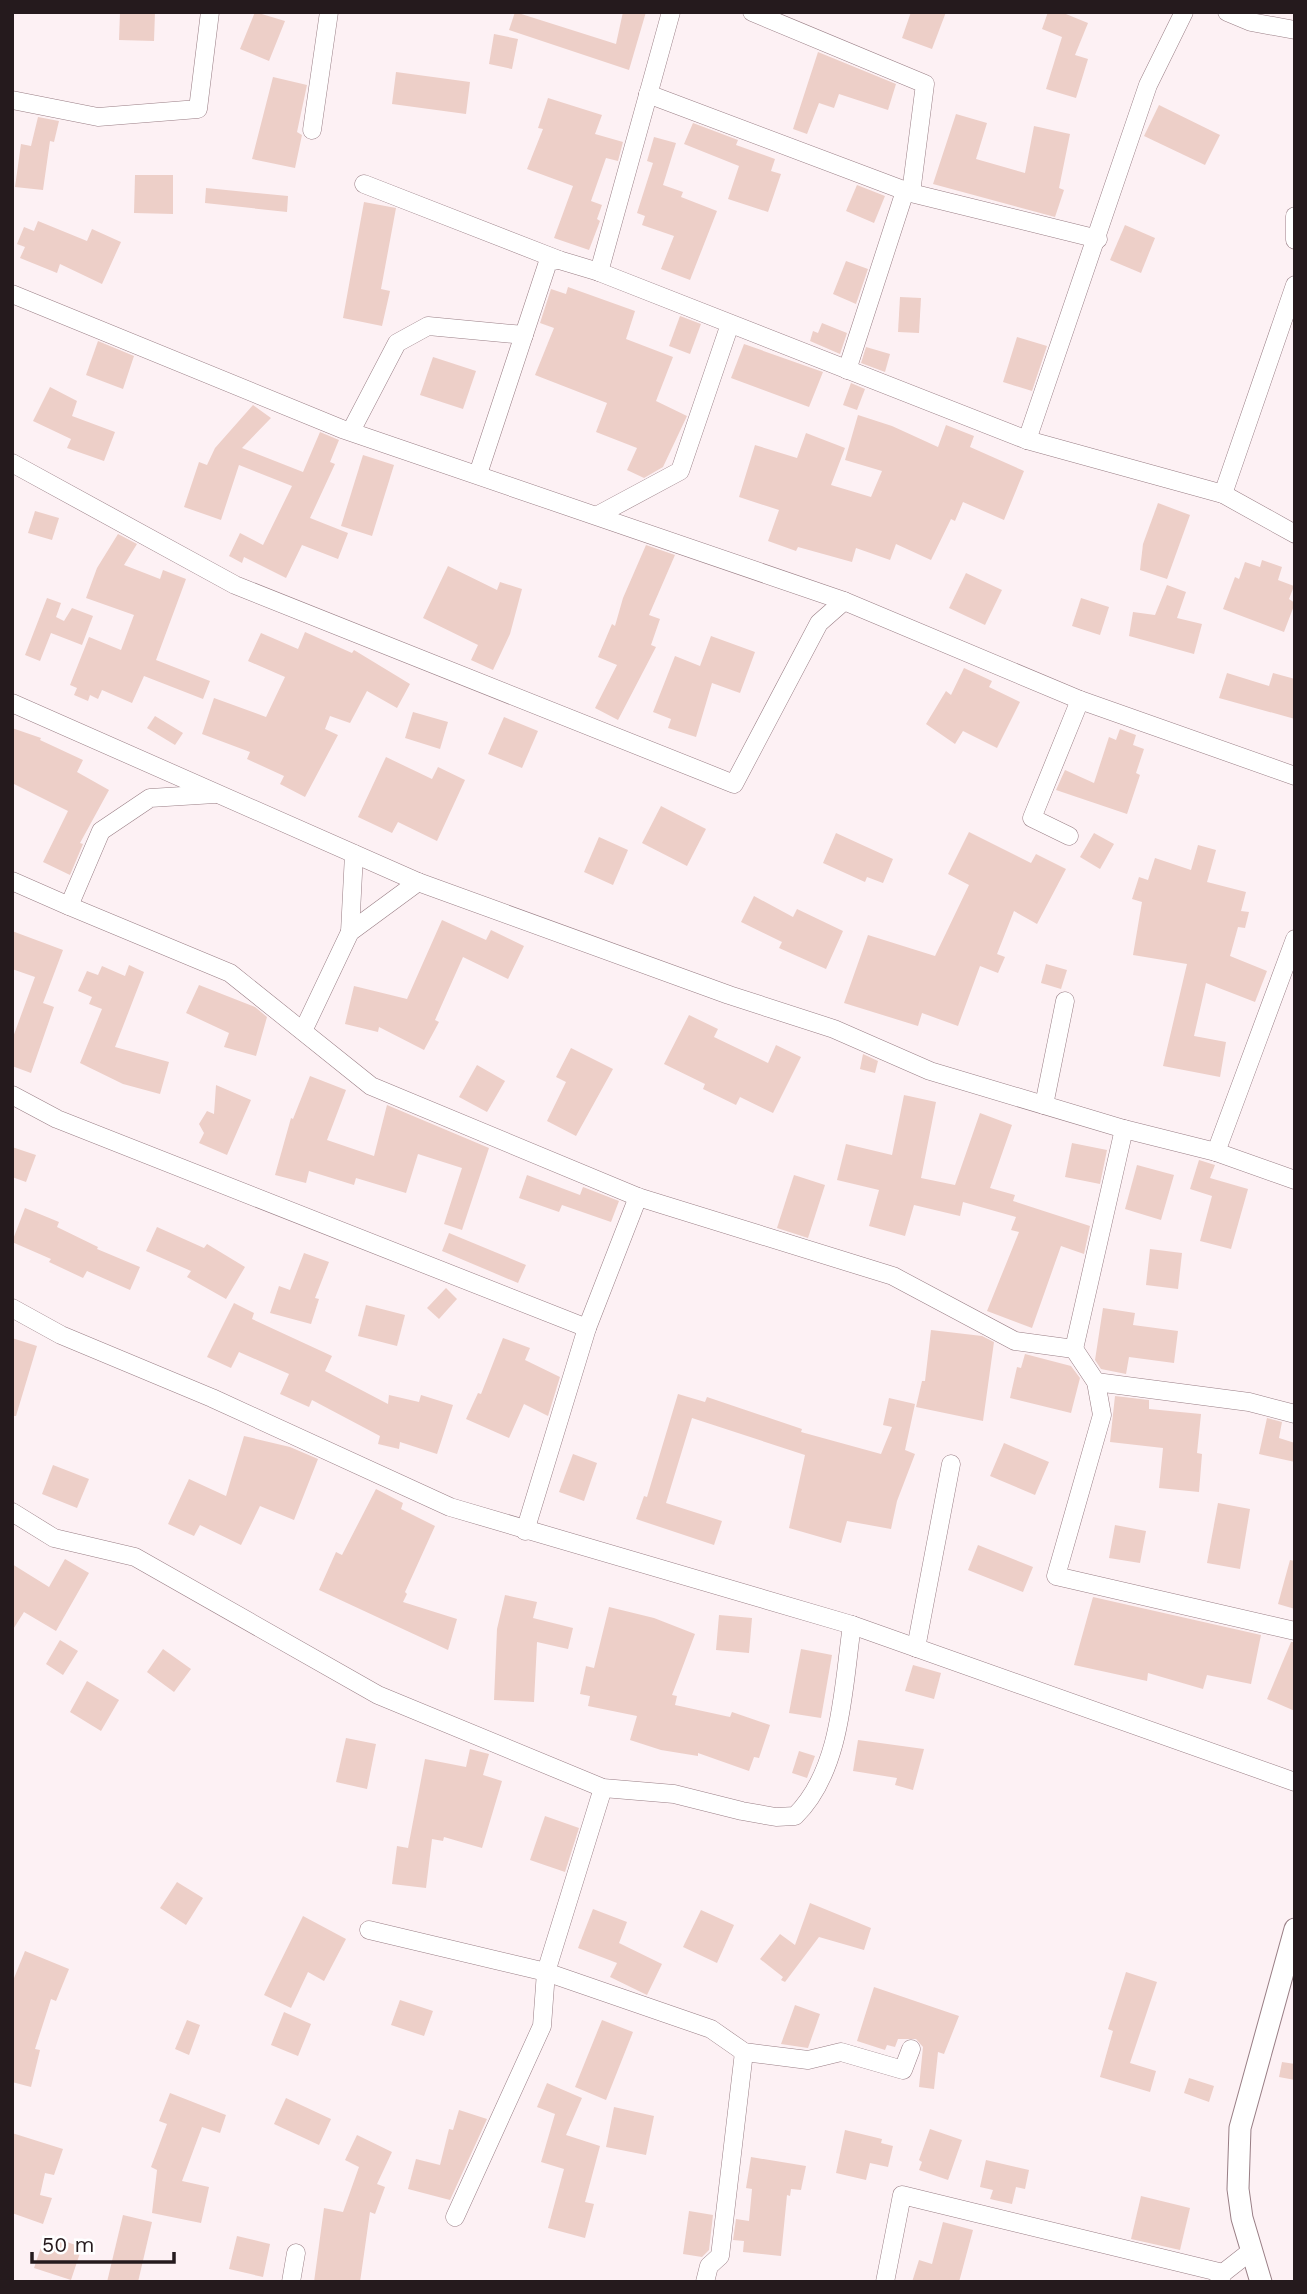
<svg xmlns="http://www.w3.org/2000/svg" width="1307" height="2294" font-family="'Work Sans',sans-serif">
<rect width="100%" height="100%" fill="#fdf1f4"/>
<g fill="#edcfc8">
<polygon points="120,12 155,12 154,41 119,40"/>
<polygon points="255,12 285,21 269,61 240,49"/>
<polygon points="515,12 616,44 623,12 646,12 629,70 509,30"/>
<polygon points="911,12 946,12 932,49 902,38"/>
<polygon points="1048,12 1061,12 1088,23 1075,55 1088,59 1076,98 1046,89 1062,37 1042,29"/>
<polygon points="494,34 518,39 512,69 489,64"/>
<polygon points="818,52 896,84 888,110 839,94 834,108 819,103 807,134 793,129"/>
<polygon points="396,72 470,82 466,114 392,104"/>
<polygon points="273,77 307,85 297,132 302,135 295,168 252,159"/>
<polygon points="548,98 602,115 595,134 623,142 618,161 606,158 591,201 602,205 597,219 600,221 589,250 554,238 573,186 527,169 543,129 538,128"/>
<polygon points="1159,105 1220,135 1205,165 1144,136"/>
<polygon points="956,114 987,123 976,159 1025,173 1034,126 1070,134 1059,188 1064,190 1055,217 933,184"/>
<polygon points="38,117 59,121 54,142 50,141 43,190 15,187 21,144 31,146"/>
<polygon points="693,123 738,140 736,145 775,159 771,171 781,174 768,212 728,199 739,166 684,144"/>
<polygon points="654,137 676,143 663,185 683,192 681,197 717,211 690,280 661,269 674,236 642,225 645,216 637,213 653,163 647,161"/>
<polygon points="135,175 173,175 173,214 134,213"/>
<polygon points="857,185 885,196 874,223 846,211"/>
<polygon points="206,188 288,196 287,212 205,203"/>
<polygon points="364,202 396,208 381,289 390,291 382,326 343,318"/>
<polygon points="38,221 87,241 92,229 121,242 102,284 60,264 57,273 20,258 25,247 17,244 24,227 34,231"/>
<polygon points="1125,225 1155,238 1141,273 1110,260"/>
<polygon points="846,261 868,269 856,304 833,294"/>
<polygon points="568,287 635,311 626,339 673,357 656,401 687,416 663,467 644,478 627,470 637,448 596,432 607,403 535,375 554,328 540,323 551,289 566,294"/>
<polygon points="900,297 921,298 919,333 898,332"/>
<polygon points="680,316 701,324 690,354 669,346"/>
<polygon points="822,323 847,333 840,354 810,341 813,331 818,333"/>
<polygon points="1017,337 1047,346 1032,391 1003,382"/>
<polygon points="98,341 134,356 123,389 86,375"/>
<polygon points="744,344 823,372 809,407 731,378"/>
<polygon points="866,347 890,354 885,372 861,363"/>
<polygon points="433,357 476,371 463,409 420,395"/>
<polygon points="851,383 865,389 857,410 843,405"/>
<polygon points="50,387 77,401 72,416 115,432 104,461 67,448 71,439 33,421"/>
<polygon points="253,405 271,418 242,448 303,472 320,432 339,440 330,462 335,464 310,518 348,533 338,559 302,545 286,578 244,557 242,563 229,556 240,533 263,545 292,486 239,465 221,520 184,507 199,462 207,465 215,448"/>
<polygon points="858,415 892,426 938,447 946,425 974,436 970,447 1024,471 1004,520 963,502 955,521 951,519 931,560 896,544 890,560 856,548 852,562 798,547 796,551 768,541 779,510 739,497 755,445 797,458 806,433 845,448 831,485 871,497 882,471 845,460"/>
<polygon points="363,455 394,465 372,536 341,526"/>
<polygon points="1158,503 1190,515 1167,579 1140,570 1143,544"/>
<polygon points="35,511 59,518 52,540 28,533"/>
<polygon points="118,534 137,544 124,565 160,579 163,570 186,579 156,660 210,681 203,699 144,676 132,703 102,690 98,699 90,695 88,701 74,695 77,688 70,685 89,637 121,650 134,615 86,598 97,568"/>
<polygon points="646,545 675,555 649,615 660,619 651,645 656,647 618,720 595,708 617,665 598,657 612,624 615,626 623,598"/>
<polygon points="1262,560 1282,567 1278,580 1294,586 1289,599 1295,603 1284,632 1223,609 1235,577 1239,579 1245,562 1260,567"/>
<polygon points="448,566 497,590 500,582 522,589 510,634 493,670 471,660 478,645 423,618"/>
<polygon points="966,573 1002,590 985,625 949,608"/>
<polygon points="1167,585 1186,592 1177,618 1202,624 1194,654 1129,636 1133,612 1155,615"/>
<polygon points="47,598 61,603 56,617 64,621 72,608 93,616 82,645 51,633 40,661 25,655"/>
<polygon points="1081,598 1109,607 1100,635 1072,626"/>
<polygon points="305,632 352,653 354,650 410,684 397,708 367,691 350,723 330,716 325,729 338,735 305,797 280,784 284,776 247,759 250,752 202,734 214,698 266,717 285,677 248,661 261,633 298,649"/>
<polygon points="711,636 755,652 740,693 712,683 696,737 668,728 671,719 653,712 675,656 700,666"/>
<polygon points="964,668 992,681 989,687 1020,702 997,748 963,731 955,744 926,724 946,691 951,695"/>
<polygon points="1227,673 1269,686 1273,673 1295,679 1295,719 1219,698"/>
<polygon points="413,712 448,722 440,749 405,738"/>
<polygon points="155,716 183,733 175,745 147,728"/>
<polygon points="504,717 538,731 522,768 488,754"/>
<polygon points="12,728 41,738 40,740 83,760 77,772 109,790 80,843 83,844 70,875 43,862 68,811 12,783"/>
<polygon points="1120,729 1136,735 1133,745 1144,749 1136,773 1140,775 1127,814 1056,790 1065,770 1094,783 1109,737 1116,740"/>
<polygon points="386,757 432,779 438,767 465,780 437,841 398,822 392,833 358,817"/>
<polygon points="661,806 706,829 687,866 642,843"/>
<polygon points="969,832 1031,863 1036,854 1066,869 1037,924 1014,911 997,954 1005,957 998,973 980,966 958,1026 922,1013 918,1026 844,1003 868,935 935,956 969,885 948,874"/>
<polygon points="836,833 893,859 883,883 867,877 865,882 823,863"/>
<polygon points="1094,833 1114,844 1100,869 1080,857"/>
<polygon points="599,837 628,850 613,885 584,872"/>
<polygon points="1198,845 1216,850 1207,882 1246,892 1241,911 1249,912 1245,928 1238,927 1230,956 1267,971 1255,1002 1206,983 1194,1036 1226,1042 1220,1077 1163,1066 1187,964 1133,955 1142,902 1132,899 1139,877 1148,880 1155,858 1191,870"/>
<polygon points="754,896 793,917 797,909 843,931 826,969 779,948 782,942 741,922"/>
<polygon points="442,920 486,940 491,930 524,946 508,979 463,957 435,1020 439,1022 424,1050 379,1027 378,1032 345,1024 354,986 407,999"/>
<polygon points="12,931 63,950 43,1003 54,1007 31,1073 12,1066 12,1040 35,977 12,969"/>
<polygon points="1046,964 1067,970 1061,989 1041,983"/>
<polygon points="129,965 144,972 115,1047 169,1062 160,1094 123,1084 80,1063 102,1009 89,1004 92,997 78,991 87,971 98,975 102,966 125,976"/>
<polygon points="199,985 255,1007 267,1017 256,1056 224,1047 229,1033 186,1013"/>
<polygon points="689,1015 718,1029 714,1037 768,1063 776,1045 801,1057 773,1113 740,1097 736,1105 703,1089 705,1084 664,1064"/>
<polygon points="571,1048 613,1069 576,1136 547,1121 566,1082 556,1077"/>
<polygon points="863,1054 878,1061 875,1073 860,1069"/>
<polygon points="477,1065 505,1081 487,1112 459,1097"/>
<polygon points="310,1076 346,1090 327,1140 374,1156 387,1105 489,1148 462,1230 444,1224 462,1168 418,1154 406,1193 356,1178 354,1185 309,1171 306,1183 275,1175 291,1118 293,1119"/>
<polygon points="216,1085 251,1100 227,1155 199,1143 204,1133 199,1124 207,1111 214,1114"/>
<polygon points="904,1095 936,1102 921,1178 955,1185 980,1113 1012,1125 990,1188 1015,1195 1013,1201 1090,1226 1084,1254 1061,1246 1032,1328 987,1311 1019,1232 1011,1230 1016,1217 963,1202 960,1216 914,1205 905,1236 869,1226 879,1190 837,1180 846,1144 892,1155"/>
<polygon points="1072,1143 1107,1150 1100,1184 1065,1177"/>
<polygon points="12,1147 36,1155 26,1182 12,1177"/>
<polygon points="1199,1160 1215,1165 1210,1178 1248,1189 1231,1249 1200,1241 1212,1196 1190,1189"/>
<polygon points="1137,1165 1174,1175 1161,1220 1125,1209"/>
<polygon points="527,1175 580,1195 583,1187 619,1201 611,1222 562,1205 559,1212 519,1198"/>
<polygon points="794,1175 825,1185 808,1238 777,1228"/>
<polygon points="25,1208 59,1222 57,1227 98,1247 97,1249 140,1267 130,1290 87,1271 83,1278 49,1262 51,1259 12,1242"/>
<polygon points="157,1227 204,1248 207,1244 245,1267 226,1299 187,1277 191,1271 146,1251"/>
<polygon points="449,1233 526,1265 518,1283 442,1251"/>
<polygon points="1150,1249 1182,1253 1178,1289 1146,1285"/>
<polygon points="304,1253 329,1262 315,1298 319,1299 311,1324 270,1313 279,1286 290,1290"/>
<polygon points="446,1288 457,1299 439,1319 427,1308"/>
<polygon points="234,1303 254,1313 252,1319 332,1356 325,1371 388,1404 389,1395 419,1402 421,1395 453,1405 437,1454 400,1442 399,1449 378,1444 380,1436 312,1400 309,1407 280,1394 289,1374 239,1352 231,1368 207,1357"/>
<polygon points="366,1305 405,1315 397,1346 358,1336"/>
<polygon points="1103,1308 1135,1313 1133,1325 1178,1331 1174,1363 1129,1357 1126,1374 1101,1369 1095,1360"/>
<polygon points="931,1330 982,1336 994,1342 983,1421 916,1407 922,1381 925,1381"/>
<polygon points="12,1338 37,1346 16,1416 12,1416"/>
<polygon points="503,1338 530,1348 525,1360 560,1377 548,1416 524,1404 509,1438 466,1419 478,1393 481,1394"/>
<polygon points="1025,1354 1071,1366 1080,1378 1071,1413 1010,1398 1017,1367 1021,1368"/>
<polygon points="678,1394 705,1402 707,1397 802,1429 801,1432 881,1454 892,1427 883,1425 889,1398 915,1404 905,1450 915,1454 897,1501 891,1529 847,1521 841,1543 789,1528 805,1455 692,1418 666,1503 722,1521 714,1545 636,1519 644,1496 647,1497"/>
<polygon points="1115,1396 1149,1400 1149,1409 1201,1414 1197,1453 1202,1454 1199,1492 1159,1488 1163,1448 1110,1442"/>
<polygon points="1267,1418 1282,1422 1279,1438 1295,1443 1295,1462 1259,1454"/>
<polygon points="244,1436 290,1447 318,1459 294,1520 260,1506 241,1545 200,1525 194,1536 168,1524 189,1479 226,1496"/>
<polygon points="1004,1443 1049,1462 1035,1495 990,1476"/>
<polygon points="573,1454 597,1463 584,1501 559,1492"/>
<polygon points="53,1465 89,1479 77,1508 42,1494"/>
<polygon points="376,1489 403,1503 401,1509 435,1526 405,1592 407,1594 403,1602 457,1619 448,1650 319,1590 336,1552 342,1555"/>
<polygon points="1218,1503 1250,1509 1240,1569 1207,1563"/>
<polygon points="1115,1525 1146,1531 1140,1563 1109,1558"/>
<polygon points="978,1545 1033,1567 1023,1592 968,1570"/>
<polygon points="65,1559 89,1573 56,1631 24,1612 12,1631 12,1564 49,1587"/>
<polygon points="1290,1560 1295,1561 1295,1609 1278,1604"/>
<polygon points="505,1595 537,1602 533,1618 573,1628 568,1649 537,1642 534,1702 494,1700 497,1629"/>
<polygon points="1093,1597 1261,1635 1251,1684 1207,1675 1203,1689 1148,1673 1147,1681 1074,1665"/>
<polygon points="609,1607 654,1618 695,1634 672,1695 677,1696 675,1705 730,1717 732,1712 770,1725 759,1758 754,1757 749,1771 698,1753 698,1756 661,1750 630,1740 637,1716 588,1706 590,1696 580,1694 586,1666 594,1668"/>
<polygon points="719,1615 752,1618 749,1653 716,1650"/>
<polygon points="60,1640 78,1651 63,1675 46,1664"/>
<polygon points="1291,1642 1295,1642 1295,1711 1267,1699"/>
<polygon points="163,1649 191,1669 174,1692 147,1672"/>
<polygon points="801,1649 832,1655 821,1718 789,1713"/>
<polygon points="913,1665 941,1673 934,1699 905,1691"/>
<polygon points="87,1681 119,1700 101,1731 70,1712"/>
<polygon points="346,1738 376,1744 367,1789 336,1782"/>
<polygon points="858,1740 924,1749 913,1790 895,1785 897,1778 853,1771"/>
<polygon points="470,1749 489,1754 483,1775 502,1781 482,1848 444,1837 443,1841 432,1839 426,1888 392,1884 397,1846 408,1848 425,1759 466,1767"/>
<polygon points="799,1751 815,1756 807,1778 792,1773"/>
<polygon points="545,1816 579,1828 565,1872 530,1860"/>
<polygon points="177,1882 203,1898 186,1925 160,1908"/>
<polygon points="810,1903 871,1928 864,1950 819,1937 785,1982 781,1980 783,1977 760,1959 780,1934 795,1945"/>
<polygon points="593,1909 627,1922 619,1943 662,1964 647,1995 610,1977 617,1963 578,1948"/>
<polygon points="701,1910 734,1925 717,1963 683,1947"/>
<polygon points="303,1916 346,1939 324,1981 308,1972 291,2008 264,1995"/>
<polygon points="25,1951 69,1969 56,2001 51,1999 35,2049 40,2050 31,2087 12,2082 12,1983"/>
<polygon points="1126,1972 1157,1982 1130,2063 1156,2071 1150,2092 1100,2077 1113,2031 1108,2029"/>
<polygon points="874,1987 959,2016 944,2054 938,2052 934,2089 919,2087 923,2047 916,2039 898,2039 895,2047 887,2045 885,2050 857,2041"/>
<polygon points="400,2000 433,2011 424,2036 391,2025"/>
<polygon points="795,2005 820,2014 808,2048 781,2044"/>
<polygon points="284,2012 311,2024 298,2056 271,2045"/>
<polygon points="187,2020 200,2025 189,2055 175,2049"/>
<polygon points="602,2020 633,2032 606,2100 575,2087"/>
<polygon points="1282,2062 1295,2064 1295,2080 1279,2077"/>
<polygon points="1189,2078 1214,2086 1209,2102 1184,2093"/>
<polygon points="547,2083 582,2098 566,2135 600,2146 585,2202 594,2204 585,2238 548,2228 564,2169 541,2162 555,2114 537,2107"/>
<polygon points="170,2093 226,2115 220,2133 202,2127 182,2181 209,2187 201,2223 152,2213 157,2170 151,2167 167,2124 159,2121"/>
<polygon points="286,2098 331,2119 319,2145 274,2124"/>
<polygon points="614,2107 654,2116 646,2155 606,2147"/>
<polygon points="459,2110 487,2119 450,2200 408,2189 416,2159 440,2165 449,2129 453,2130"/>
<polygon points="930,2129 962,2140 948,2180 919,2170 922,2162 919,2160"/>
<polygon points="845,2130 882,2139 881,2143 893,2146 888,2167 870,2163 866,2180 836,2173"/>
<polygon points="12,2133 63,2149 54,2175 45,2173 40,2195 52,2198 43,2224 12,2213"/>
<polygon points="357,2135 392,2152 377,2184 385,2187 375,2214 370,2212 360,2282 314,2282 324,2208 343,2212 359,2167 345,2160"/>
<polygon points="751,2157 806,2166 801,2190 791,2189 790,2196 787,2195 781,2256 743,2252 744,2241 733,2240 736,2219 749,2221 752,2189 746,2188"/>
<polygon points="986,2160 1029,2170 1025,2189 1016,2187 1012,2204 990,2199 993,2190 980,2187"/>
<polygon points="1141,2196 1190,2208 1180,2250 1131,2239"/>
<polygon points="689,2211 713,2215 709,2250 702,2257 683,2254"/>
<polygon points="123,2215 152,2222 138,2282 107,2282"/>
<polygon points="943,2222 973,2230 959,2282 912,2282 919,2260 932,2264"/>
<polygon points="45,2235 82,2247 71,2280 34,2268"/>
<polygon points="237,2236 270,2244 263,2277 229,2269"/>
</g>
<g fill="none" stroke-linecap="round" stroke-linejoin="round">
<g stroke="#997e85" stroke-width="19">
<g id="minor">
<polyline points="752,12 925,84 911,193"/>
<polyline points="1227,12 1251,22 1295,30"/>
<polyline points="648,94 911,193 1098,239"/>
<polyline points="12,100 98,117 198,109 210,12"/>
<polyline points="312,130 329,12"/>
<polyline points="364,184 559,260"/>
<polyline points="1295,216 1295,240"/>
<polyline points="599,272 671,12"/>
<polyline points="12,294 342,429 844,601 1080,700 1295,776"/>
<polyline points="847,370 905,191"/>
<polyline points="351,431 397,343 428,326 524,335"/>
<polyline points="1027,440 1148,85 1184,12"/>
<polyline points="12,463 235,585 734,784 819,623 844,601"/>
<polyline points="478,474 548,262 559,260 599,272 1027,440 1223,494 1295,534"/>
<polyline points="1223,494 1295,285"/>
<polyline points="598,515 680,471 730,324"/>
<polyline points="12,703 418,882 729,995 834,1029 930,1071 1124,1129 1216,1152 1295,1180"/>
<polyline points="1069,836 1032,818 1080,700"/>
<polyline points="12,881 69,906 101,831 150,798 215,794"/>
<polyline points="69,906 230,973 371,1086 638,1197 893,1276 1015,1341 1074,1349 1096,1382 1102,1415 1056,1576 1295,1631"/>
<polyline points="350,932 354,854"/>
<polyline points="303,1031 350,932 418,882"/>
<polyline points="12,1095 57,1119 587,1328 525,1531"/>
<polyline points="1044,1105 1065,1001"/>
<polyline points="1216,1152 1295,939"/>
<polyline points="12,1308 61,1335 212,1398 450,1507 852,1625 1295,1782"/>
<polyline points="587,1328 638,1197"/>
<polyline points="1074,1349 1124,1129"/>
<polyline points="1096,1382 1249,1402 1295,1414"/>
<path d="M12,1512L54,1538L135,1557L378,1695L603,1788L674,1794L742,1811L776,1817L795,1816C842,1770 843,1687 852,1625"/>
<polyline points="916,1648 951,1464"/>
<polyline points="369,1930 546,1972 711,2029 744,2052 808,2060 841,2052 903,2070 911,2049"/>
<polyline points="455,2217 542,2026 546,1972 603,1788"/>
<polyline points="291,2282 296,2253"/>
<polyline points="705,2282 709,2266 720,2256 744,2052"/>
<polyline points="885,2282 902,2195 1223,2273"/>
<polyline points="1219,2282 1223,2273 1251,2251"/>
</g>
</g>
<g stroke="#997e85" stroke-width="23">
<polyline id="tertiary" points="1261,2282 1242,2218 1238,2189 1240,2128 1295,1929"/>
</g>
<use href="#minor" stroke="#fff" stroke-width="18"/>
<use href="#tertiary" stroke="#fff" stroke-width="21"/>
</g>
<rect width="1307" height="2294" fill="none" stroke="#251a1d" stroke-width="28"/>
<path d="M32 2252v10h142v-10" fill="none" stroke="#251a1d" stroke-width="3.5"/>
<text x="42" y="2252" font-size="21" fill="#251a1d" stroke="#ffffff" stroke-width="5" paint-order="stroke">50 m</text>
</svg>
